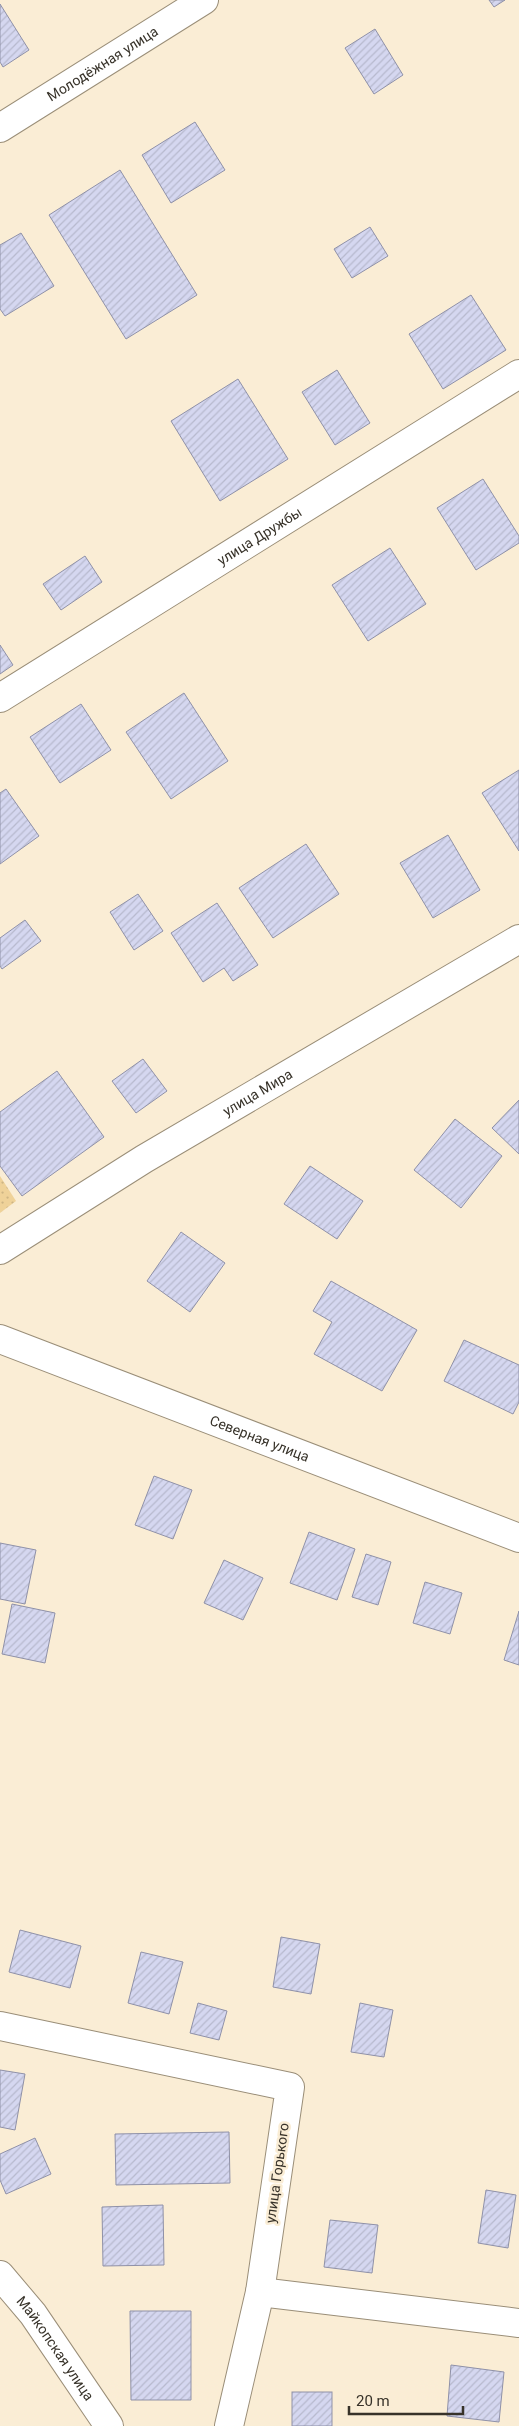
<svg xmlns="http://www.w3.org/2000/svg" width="519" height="2426" font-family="Roboto,sans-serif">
<defs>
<pattern id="grass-dots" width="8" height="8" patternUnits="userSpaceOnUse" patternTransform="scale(1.25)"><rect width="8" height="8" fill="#efd299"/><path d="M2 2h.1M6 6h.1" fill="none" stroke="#ceb584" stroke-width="1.8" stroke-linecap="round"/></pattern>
<pattern id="building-hatch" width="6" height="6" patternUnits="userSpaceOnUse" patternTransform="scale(1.25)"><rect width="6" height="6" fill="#d5d7f0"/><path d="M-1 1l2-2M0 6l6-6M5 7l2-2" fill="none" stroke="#b7b9ce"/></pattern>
</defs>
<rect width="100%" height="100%" fill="#faedd5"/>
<polygon fill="url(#grass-dots)" points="0,1176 16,1201 0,1213"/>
<g fill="url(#building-hatch)" stroke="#8f91a8">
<polygon points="489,0 505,0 494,7"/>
<polygon points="0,4 29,50 3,67 0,62"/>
<polygon points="375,29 403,75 374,94 345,48"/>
<polygon points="195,122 225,170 171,203 142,155"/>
<polygon points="120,170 197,295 126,339 49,215"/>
<polygon points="370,227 388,256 352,278 334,249"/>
<polygon points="21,233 54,286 5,316 0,309 0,245"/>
<polygon points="471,295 506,350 443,389 409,334"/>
<polygon points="337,370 370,423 335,445 302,392"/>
<polygon points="238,379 288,459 220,501 171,421"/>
<polygon points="483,479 519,536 519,543 476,570 437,508"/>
<polygon points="390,548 426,604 368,641 332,585"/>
<polygon points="85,556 102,582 61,610 43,584"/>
<polygon points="0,645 13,665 0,674"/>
<polygon points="184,693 228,761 171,799 126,732"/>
<polygon points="81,704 111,750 60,783 30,737"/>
<polygon points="519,770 519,851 482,793"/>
<polygon points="6,789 39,836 0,864 0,793"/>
<polygon points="448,835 480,890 433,918 400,863"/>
<polygon points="306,844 339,894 273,938 239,888"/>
<polygon points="138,894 163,931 134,950 110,912"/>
<polygon points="217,903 258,965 233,981 224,968 203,982 171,933"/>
<polygon points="25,920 41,941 2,969 0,966 0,938"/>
<polygon points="143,1059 167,1091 136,1113 112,1081"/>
<polygon points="57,1071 104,1137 22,1196 0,1166 0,1112"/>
<polygon points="519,1100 519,1154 492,1128"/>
<polygon points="455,1119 502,1156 461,1208 414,1170"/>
<polygon points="310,1166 363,1201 337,1239 284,1204"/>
<polygon points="181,1232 225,1263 190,1312 147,1281"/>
<polygon points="331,1281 417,1330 382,1391 314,1354 332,1322 313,1311"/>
<polygon points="464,1340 519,1365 519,1402 513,1414 444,1381"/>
<polygon points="154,1476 192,1490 173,1539 135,1525"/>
<polygon points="309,1532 355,1549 337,1600 290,1583"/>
<polygon points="0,1543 36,1550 25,1604 0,1599"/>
<polygon points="366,1554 391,1562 378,1605 352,1597"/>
<polygon points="224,1560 263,1578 243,1620 204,1603"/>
<polygon points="425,1582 462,1593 450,1634 413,1623"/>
<polygon points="12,1604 55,1613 45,1663 2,1654"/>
<polygon points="519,1611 519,1665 504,1660"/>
<polygon points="20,1930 81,1946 70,1988 9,1972"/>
<polygon points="281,1937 320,1944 311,1994 273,1987"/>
<polygon points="141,1952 183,1962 169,2014 128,2003"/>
<polygon points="198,2003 227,2011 219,2040 190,2033"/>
<polygon points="360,2003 393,2010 384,2057 351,2052"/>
<polygon points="0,2070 25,2074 15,2130 0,2127"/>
<polygon points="229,2132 230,2183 116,2185 115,2134"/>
<polygon points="35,2138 51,2174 6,2194 0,2180 0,2154"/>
<polygon points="486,2190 516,2195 508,2248 478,2243"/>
<polygon points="163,2205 164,2265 103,2266 102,2207"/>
<polygon points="330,2220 378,2225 372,2273 324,2267"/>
<polygon points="130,2311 191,2311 191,2400 131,2400"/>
<polygon points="451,2365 504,2372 499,2422 447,2416"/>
<rect x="292" y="2392" width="40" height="34"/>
</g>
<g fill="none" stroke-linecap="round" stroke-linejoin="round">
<g stroke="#9a8e78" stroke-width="30">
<g id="minor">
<path id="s1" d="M0,128L204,0"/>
<path id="s2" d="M0,698L519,374"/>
<path id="s3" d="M0,1250L144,1159L519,939"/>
<path id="s4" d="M0,1339L519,1538"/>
<polyline points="0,2026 290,2087 260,2292 229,2426"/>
<polyline points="260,2292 519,2323"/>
</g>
</g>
<g stroke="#9a8e78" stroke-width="30">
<g id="tertiary">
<path id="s5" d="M0,2275L33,2314L109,2426"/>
</g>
</g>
<use href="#minor" stroke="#fff" stroke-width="28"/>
<use href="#tertiary" stroke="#fff" stroke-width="28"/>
</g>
<g text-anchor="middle" stroke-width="5" stroke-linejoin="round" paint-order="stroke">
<g font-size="14" fill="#373229" stroke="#faedd5">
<text dy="5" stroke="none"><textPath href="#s1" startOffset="121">Молодёжная улица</textPath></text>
<text dy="5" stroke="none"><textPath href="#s2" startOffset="306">улица Дружбы</textPath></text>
<text dy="5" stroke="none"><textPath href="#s3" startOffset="302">улица Мира</textPath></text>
<text dy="5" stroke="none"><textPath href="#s4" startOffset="278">Северная улица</textPath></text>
<text transform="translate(277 2173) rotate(-82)" y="5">улица Горького</text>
<text dy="5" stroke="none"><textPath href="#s5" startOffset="92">Майкопская улица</textPath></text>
</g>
</g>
<path d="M349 2406v8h114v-8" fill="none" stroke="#373229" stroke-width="2.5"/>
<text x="356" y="2406" font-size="15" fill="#373229" stroke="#faedd5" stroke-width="4" paint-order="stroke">20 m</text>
</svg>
